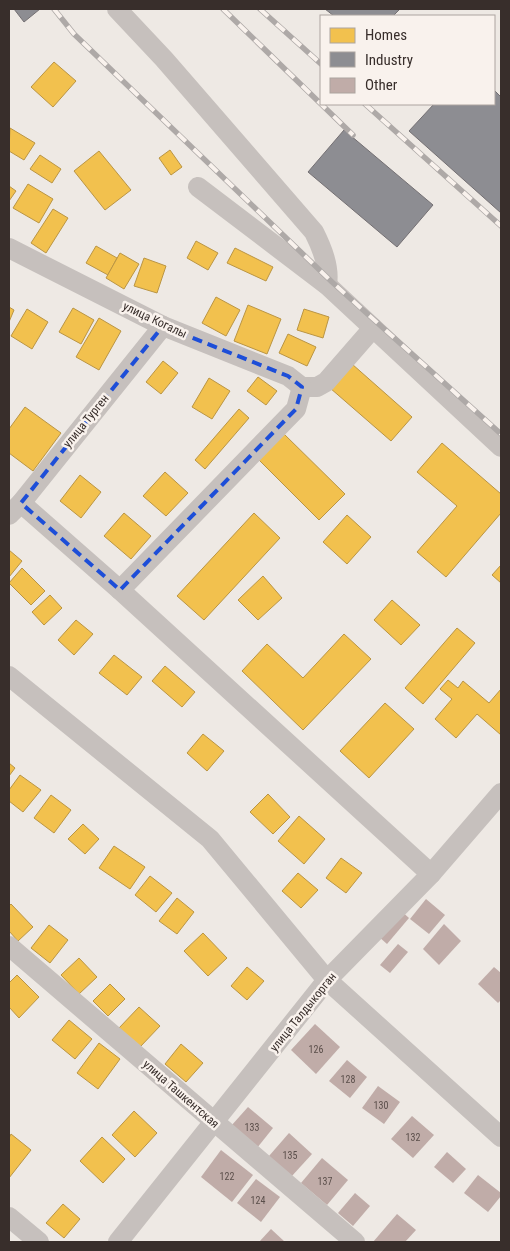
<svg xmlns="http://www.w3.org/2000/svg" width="510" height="1251" font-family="'Roboto Condensed',sans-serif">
<rect width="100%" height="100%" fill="#eee9e4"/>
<g fill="#f2c14e" stroke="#ba9544">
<polygon points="54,62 76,81 53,107 31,87"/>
<polygon points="10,128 35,143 24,160 9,151"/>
<polygon points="170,150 182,167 171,175 159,158"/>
<polygon points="99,151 131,190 105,210 74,171"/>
<polygon points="40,155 61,169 52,183 30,169"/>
<polygon points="28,184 53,199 39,223 13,208"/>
<polygon points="9,186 16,191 9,201"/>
<polygon points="53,209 68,218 46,253 31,243"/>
<polygon points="196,241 218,253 208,270 187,258"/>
<polygon points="96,246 117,258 108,275 86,263"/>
<polygon points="235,248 273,267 266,281 227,263"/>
<polygon points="120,253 139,264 124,289 106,278"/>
<polygon points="144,258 166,266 157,293 134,286"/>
<polygon points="216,297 240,310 226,336 202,323"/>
<polygon points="248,305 281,319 267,354 234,341"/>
<polygon points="9,307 14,310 9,322"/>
<polygon points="73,308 94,320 81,344 59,332"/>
<polygon points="27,309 48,322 32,349 11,336"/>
<polygon points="304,309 329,317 323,338 297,330"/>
<polygon points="99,318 121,331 99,370 76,357"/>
<polygon points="288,334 316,347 307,366 279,353"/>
<polygon points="163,361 178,373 161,394 146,382"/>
<polygon points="352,364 412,417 391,441 330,388"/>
<polygon points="258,377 277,391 266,405 247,391"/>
<polygon points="209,378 230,391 212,419 192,407"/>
<polygon points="25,407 61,433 33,471 9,453 9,429"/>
<polygon points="239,409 249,418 205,469 195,460"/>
<polygon points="283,433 345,494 319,520 258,459"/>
<polygon points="442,443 501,494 501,513 446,577 417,552 457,506 417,472"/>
<polygon points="165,472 188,493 166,516 143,496"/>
<polygon points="80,475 101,492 81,518 60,501"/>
<polygon points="124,513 151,536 131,559 104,536"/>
<polygon points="254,513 280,538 204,620 177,596"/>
<polygon points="347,515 371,537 347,564 323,542"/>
<polygon points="9,550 22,561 9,577"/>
<polygon points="501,565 501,583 492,575"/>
<polygon points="22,568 45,591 31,605 9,583"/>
<polygon points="263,576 282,598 258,620 238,600"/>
<polygon points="50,595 62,608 44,625 32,612"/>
<polygon points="392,600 420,625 401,645 374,620"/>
<polygon points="76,620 93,634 74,655 58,640"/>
<polygon points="457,628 475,643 423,704 405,688"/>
<polygon points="344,634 371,659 303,730 242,671 267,644 303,678"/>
<polygon points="114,655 142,677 127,695 99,673"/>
<polygon points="165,666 195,692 182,707 152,681"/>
<polygon points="448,680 458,688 463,681 489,703 501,689 501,735 477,714 456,738 435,719 452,699 440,689"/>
<polygon points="385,703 414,729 369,778 340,751"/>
<polygon points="203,734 224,751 207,771 187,753"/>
<polygon points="9,763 15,768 9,776"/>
<polygon points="20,775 41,790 23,812 9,801 9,790"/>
<polygon points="268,794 290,817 273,834 250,812"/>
<polygon points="51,795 71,810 54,833 34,818"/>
<polygon points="299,816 325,839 304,864 278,841"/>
<polygon points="83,824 99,839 85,854 68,839"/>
<polygon points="114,846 145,867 130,889 99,868"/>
<polygon points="341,858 362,873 346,893 326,878"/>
<polygon points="298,873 318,890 301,908 282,891"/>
<polygon points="150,876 172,893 156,912 135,895"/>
<polygon points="177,898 194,912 177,934 159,921"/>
<polygon points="11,904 33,927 18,941 9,931 9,906"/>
<polygon points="49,925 68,940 50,963 31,948"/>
<polygon points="203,933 227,958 208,976 184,951"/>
<polygon points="79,958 97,977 79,994 61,975"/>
<polygon points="247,967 264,981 247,1000 231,986"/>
<polygon points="17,975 39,997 19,1018 9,1007 9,983"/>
<polygon points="110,984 125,999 108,1016 93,1001"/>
<polygon points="139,1007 160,1026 140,1047 119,1028"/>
<polygon points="69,1020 92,1039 75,1059 52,1040"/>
<polygon points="99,1043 120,1059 98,1089 77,1073"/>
<polygon points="181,1044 203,1063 186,1082 165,1064"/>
<polygon points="134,1111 157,1133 135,1157 112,1135"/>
<polygon points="11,1134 31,1150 9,1178 9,1138"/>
<polygon points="102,1137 125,1159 103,1183 80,1161"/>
<polygon points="63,1204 80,1219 64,1238 46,1223"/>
</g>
<g fill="#8d8d92" stroke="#747073">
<polygon points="14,9 40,9 24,22"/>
<polygon points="325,9 400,9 393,16 334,16"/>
<polygon points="494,90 501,97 501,213 409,131 434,104 494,104"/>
<polygon points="344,130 433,205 397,247 308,172"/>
</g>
<g fill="#c0aca8">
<polygon points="426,899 445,915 429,934 410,919"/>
<polygon points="400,910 409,918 387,944 378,936"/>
<polygon points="444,924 461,941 439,965 423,949"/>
<polygon points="398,944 408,952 390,973 380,965"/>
<polygon points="494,967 501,973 501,1000 498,1003 478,984"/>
<polygon points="315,1024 340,1047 316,1074 291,1050"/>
<polygon points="347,1060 367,1077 350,1098 329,1081"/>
<polygon points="378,1086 400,1102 384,1124 362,1108"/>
<polygon points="248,1107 273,1128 257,1148 231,1126"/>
<polygon points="412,1116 434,1135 413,1158 391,1139"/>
<polygon points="289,1133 312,1154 291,1177 269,1156"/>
<polygon points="221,1150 253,1175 232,1202 201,1177"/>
<polygon points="447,1152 466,1169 453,1183 434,1167"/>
<polygon points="322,1158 348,1180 327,1205 301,1183"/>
<polygon points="478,1175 501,1193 501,1196 488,1212 464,1193"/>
<polygon points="256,1179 280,1197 261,1222 237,1203"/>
<polygon points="355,1193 370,1206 353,1226 338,1213"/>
<polygon points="397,1214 416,1230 405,1242 373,1242"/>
<polygon points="271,1229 285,1242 259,1242"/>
</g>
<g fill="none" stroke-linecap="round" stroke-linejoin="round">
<g stroke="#c6c0bd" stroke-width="20">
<path d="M117,9L164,59L314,232C322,248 330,267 327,285"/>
<polyline points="198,187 327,285 501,447"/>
<polyline points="9,248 163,326 288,376 302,387"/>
<polyline points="302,387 317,387 326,382 373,328"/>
<polyline points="21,503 120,590 431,874"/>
<polyline points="9,515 21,503 163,326"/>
<polyline points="120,590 296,409 302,387"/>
<polyline points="9,676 210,839 327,980 501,1137"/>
<polyline points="9,946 355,1242"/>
<polyline points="9,1217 39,1242"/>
<polyline points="118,1242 327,980 431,874 501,793"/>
</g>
<g stroke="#aea9a7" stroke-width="5.5">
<g id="rail">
<polyline points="54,9 74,34 332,282 501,434"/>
<polyline points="223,9 353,135"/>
<polyline points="260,9 321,64"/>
<polyline points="365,104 501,226"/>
</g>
</g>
<use href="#rail" stroke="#f9f2ed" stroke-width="4" stroke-dasharray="11" stroke-linecap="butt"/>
</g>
<path fill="none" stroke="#1d4ed8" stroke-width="4" stroke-dasharray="10 6" stroke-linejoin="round" d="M163,326L288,376L302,387L296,409L120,590L21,503Z"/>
<g text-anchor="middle" stroke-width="5" stroke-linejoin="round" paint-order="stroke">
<g font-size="10" fill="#5a4e4a">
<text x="316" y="1053">126</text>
<text x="348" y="1083">128</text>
<text x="381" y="1109">130</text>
<text x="252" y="1131">133</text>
<text x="413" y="1141">132</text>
<text x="290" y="1159">135</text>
<text x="227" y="1180">122</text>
<text x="325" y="1185">137</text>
<text x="258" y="1204">124</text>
</g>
<g font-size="12" fill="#382e2b" stroke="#f9f2ed">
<text transform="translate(155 320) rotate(25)" y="4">улица Когалы</text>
<text transform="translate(86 421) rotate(-51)" y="4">улица Турген</text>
<text transform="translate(303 1012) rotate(-51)" y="4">улица Талдыкорган</text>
<text transform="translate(181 1094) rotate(41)" y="4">улица Ташкентская</text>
</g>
</g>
<rect width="510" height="1251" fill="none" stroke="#382e2b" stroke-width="20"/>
<rect x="320" y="15" width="175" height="90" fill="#f9f2ed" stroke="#aca49f"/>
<rect x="330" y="28" width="25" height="15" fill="#f2c14e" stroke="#aca49f"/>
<text x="365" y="40" font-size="15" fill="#382e2b">Homes</text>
<rect x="330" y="52" width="25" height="15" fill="#8d8d92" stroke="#aca49f"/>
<text x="365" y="65" font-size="15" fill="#382e2b">Industry</text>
<rect x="330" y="78" width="25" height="15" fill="#c0aca8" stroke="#aca49f"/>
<text x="365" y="90" font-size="15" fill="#382e2b">Other</text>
</svg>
